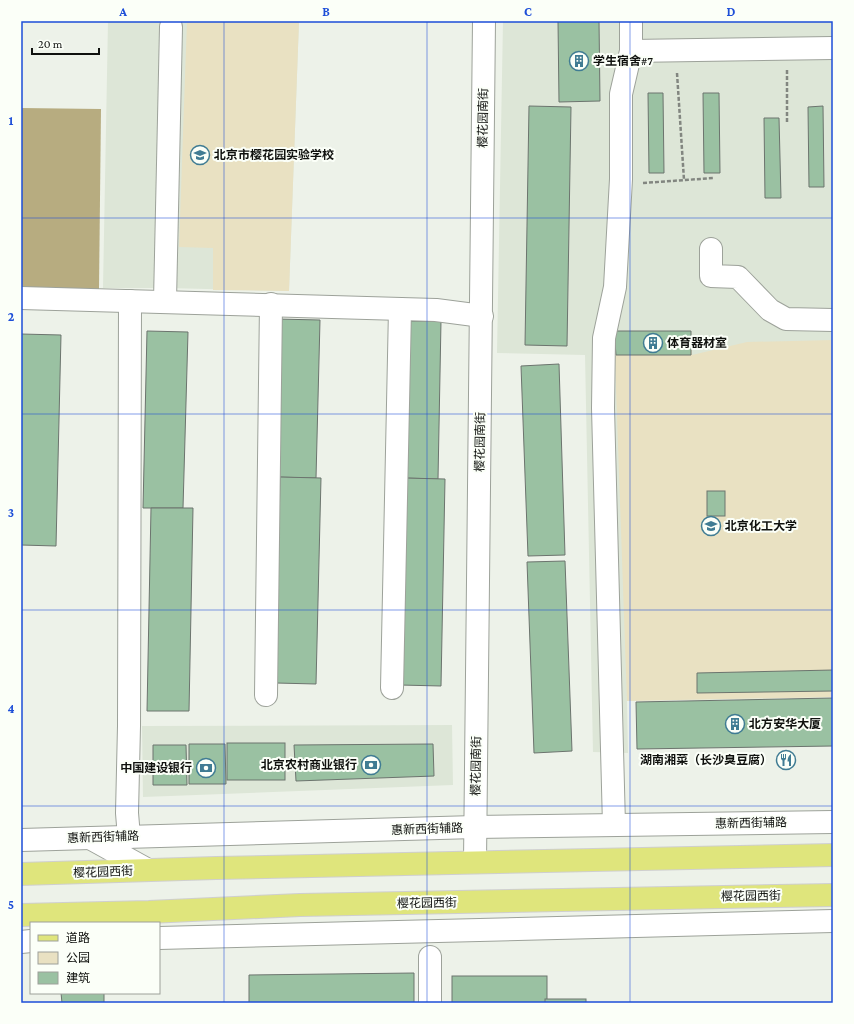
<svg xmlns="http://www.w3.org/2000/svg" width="854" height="1024" font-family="'Crimson Pro','Noto Sans SC',serif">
<rect width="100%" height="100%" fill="#edf2e9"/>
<g fill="#dde6d7">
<polygon points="108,21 299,21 289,291 167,288 103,288"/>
<polygon points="503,21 833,21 833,697 627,701 628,753 593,752 585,355 497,353"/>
<polygon points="452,725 453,785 143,797 142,726"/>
</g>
<g fill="#e9e1c2">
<polygon points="187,21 299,21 289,291 213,290 213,248 179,247"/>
<polygon points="614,331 691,331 692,355 747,342 833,340 833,697 627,701"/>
</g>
<polygon fill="#b7ac80" points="21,108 101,109 99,289 21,288"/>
<g fill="#9ac1a2" stroke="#6c746e">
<polygon points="558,21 599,21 600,101 559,102"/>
<polygon points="648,93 663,93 664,173 649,173"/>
<polygon points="703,93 719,93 720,173 704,173"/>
<polygon points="529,106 571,107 567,346 525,345"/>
<polygon points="823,106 824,187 809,187 808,107"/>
<polygon points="764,118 779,118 781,198 765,198"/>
<polygon points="277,319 320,320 316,478 273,477"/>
<polygon points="402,321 441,321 438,479 404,478"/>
<polygon points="147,331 188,332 183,508 143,508"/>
<polygon points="614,331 691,331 691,355 616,355"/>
<polygon points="21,334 61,335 56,546 21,545"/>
<polygon points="559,364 565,555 528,556 521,366"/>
<polygon points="280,477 321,478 316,684 276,683"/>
<polygon points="404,478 445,479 441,686 400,685"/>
<rect x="707" y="491" width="18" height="25"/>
<polygon points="151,508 193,508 189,711 147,711"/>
<polygon points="565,561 572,751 534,753 527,562"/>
<polygon points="833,670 833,691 697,693 697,673"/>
<polygon points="833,698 833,746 637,749 636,702"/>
<rect x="227" y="743" width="58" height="37"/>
<polygon points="189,744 225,744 226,784 189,784"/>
<polygon points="433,744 434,776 296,781 294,745"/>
<polygon points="153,745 186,745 187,785 153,785"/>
<polygon points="414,973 414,1003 249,1003 249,975"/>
<rect x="452" y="976" width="95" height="27"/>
<polygon points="61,993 104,993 104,1003 62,1003"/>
<rect x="545" y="999" width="41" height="4"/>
</g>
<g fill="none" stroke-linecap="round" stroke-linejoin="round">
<g stroke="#9da29a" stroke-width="24">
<g id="minor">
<polyline points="631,51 833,48"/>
<polyline points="711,249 711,276 738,277 770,310 786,319 833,320"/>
<polyline points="21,298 436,310 482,316"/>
<polyline points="165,301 171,27"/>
<polyline points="392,688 400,309"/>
<polyline points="266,695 271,304"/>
<polyline points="614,825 603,408 604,338 615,287 621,179 621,94 631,51 631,21"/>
<polyline points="129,837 127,813 129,726 130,301"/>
<polyline points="90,838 148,870"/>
<polyline points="21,840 475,827 833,822"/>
<polyline points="475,862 484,21"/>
<polyline points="159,938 833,921"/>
<polyline points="21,942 31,941"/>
<polyline points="430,1003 430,957"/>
</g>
</g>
<g stroke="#cfcfcf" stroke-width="24">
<g id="major">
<polyline points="21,874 216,868 833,855"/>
<polyline points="21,915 149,912 300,905 833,895"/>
</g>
</g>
<g stroke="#828680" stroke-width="2.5" stroke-dasharray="4 2" stroke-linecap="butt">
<polyline points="787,70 787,123"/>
<polyline points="677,73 684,180"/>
<polyline points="643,183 714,178"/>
</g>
<use href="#minor" stroke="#fff" stroke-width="22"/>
<use href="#major" stroke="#dfe57c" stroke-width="22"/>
</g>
<path fill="none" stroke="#1d4ed8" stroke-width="1" stroke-opacity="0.55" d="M224,21V1003M427,21V1003M630,21V1003M21,218H833M21,414H833M21,610H833M21,806H833"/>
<defs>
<g id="building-ring" transform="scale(1)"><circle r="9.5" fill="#fbfff8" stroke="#407c93" stroke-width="1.5"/><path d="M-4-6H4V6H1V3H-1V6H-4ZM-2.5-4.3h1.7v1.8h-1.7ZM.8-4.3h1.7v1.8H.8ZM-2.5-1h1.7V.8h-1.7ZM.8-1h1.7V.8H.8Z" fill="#407c93"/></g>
<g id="school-ring" transform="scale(1)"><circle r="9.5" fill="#fbfff8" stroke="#407c93" stroke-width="1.5"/><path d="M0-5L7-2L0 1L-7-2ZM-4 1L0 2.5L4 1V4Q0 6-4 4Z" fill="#407c93"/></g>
<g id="university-ring" transform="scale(1)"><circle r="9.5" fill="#fbfff8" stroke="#407c93" stroke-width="1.5"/><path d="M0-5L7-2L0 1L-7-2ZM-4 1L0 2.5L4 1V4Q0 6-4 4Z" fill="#407c93"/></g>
<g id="restaurant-ring" transform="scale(1)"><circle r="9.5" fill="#fbfff8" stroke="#407c93" stroke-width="1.5"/><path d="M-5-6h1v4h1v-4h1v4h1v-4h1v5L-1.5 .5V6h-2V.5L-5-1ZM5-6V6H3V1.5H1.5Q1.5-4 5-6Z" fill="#407c93"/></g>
<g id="bank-ring" transform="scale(1)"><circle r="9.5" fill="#fbfff8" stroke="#407c93" stroke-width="1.5"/><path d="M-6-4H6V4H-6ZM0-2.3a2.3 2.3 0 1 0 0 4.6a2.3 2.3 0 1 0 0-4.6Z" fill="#407c93"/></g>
</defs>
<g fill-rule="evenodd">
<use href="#building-ring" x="579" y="61"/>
<use href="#school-ring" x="200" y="155"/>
<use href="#building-ring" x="653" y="343"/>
<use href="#university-ring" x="711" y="526"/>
<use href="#building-ring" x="735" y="724"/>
<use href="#restaurant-ring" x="786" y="760"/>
<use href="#bank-ring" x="371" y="765"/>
<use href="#bank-ring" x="206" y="768"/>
</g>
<g text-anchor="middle" stroke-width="4" stroke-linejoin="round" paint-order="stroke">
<g font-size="12" font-weight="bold" fill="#0f110e" stroke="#fbfff8" text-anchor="start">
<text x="593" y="65">学生宿舍#7</text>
<text x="214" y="159">北京市樱花园实验学校</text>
<text x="667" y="347">体育器材室</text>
<text x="725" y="530">北京化工大学</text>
<text x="749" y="728">北方安华大厦</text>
<text x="772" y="764" text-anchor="end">湖南湘菜（长沙臭豆腐）</text>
<text x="357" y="769" text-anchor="end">北京农村商业银行</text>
<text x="192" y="772" text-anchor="end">中国建设银行</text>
</g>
<g font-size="12" fill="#0f110e" stroke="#fbfff8">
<text transform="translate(483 118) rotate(-89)" y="4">樱花园南街</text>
<text transform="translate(480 442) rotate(-89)" y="4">樱花园南街</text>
<text transform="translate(476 766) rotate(-89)" y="4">樱花园南街</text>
<text transform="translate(751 823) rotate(-1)" y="4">惠新西街辅路</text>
<text transform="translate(427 829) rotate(-2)" y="4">惠新西街辅路</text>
<text transform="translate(103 837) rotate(-2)" y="4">惠新西街辅路</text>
<text transform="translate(103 872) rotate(-2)" y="4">樱花园西街</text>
<text transform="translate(751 896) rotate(-1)" y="4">樱花园西街</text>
<text transform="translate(427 903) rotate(-1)" y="4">樱花园西街</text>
</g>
</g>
<rect width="854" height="1024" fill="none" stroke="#fbfff8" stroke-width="44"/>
<rect x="30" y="922" width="130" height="72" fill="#fbfff8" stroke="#9da09a"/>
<rect x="38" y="935" width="20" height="6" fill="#dfe57c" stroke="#9da09a"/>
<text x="66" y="942" font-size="12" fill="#0f110e">道路</text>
<rect x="38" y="952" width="20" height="12" fill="#e9e1c2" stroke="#9da09a"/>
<text x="66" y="962" font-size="12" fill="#0f110e">公园</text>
<rect x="38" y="972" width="20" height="12" fill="#9ac1a2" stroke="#9da09a"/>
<text x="66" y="982" font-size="12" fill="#0f110e">建筑</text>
<path d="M32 48v6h67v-6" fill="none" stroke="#0f110e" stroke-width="2"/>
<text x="38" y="48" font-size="12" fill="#0f110e" stroke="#fbfff8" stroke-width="3" paint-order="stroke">20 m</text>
<rect x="22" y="22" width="810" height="980" fill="none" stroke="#1d4ed8" stroke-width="1.5"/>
<g font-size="13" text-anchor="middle" font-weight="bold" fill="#1d4ed8">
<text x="123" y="16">A</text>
<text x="326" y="16">B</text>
<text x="528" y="16">C</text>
<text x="731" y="16">D</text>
<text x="11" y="125">1</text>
<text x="11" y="321">2</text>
<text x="11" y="517">3</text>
<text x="11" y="713">4</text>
<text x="11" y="909">5</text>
</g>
</svg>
